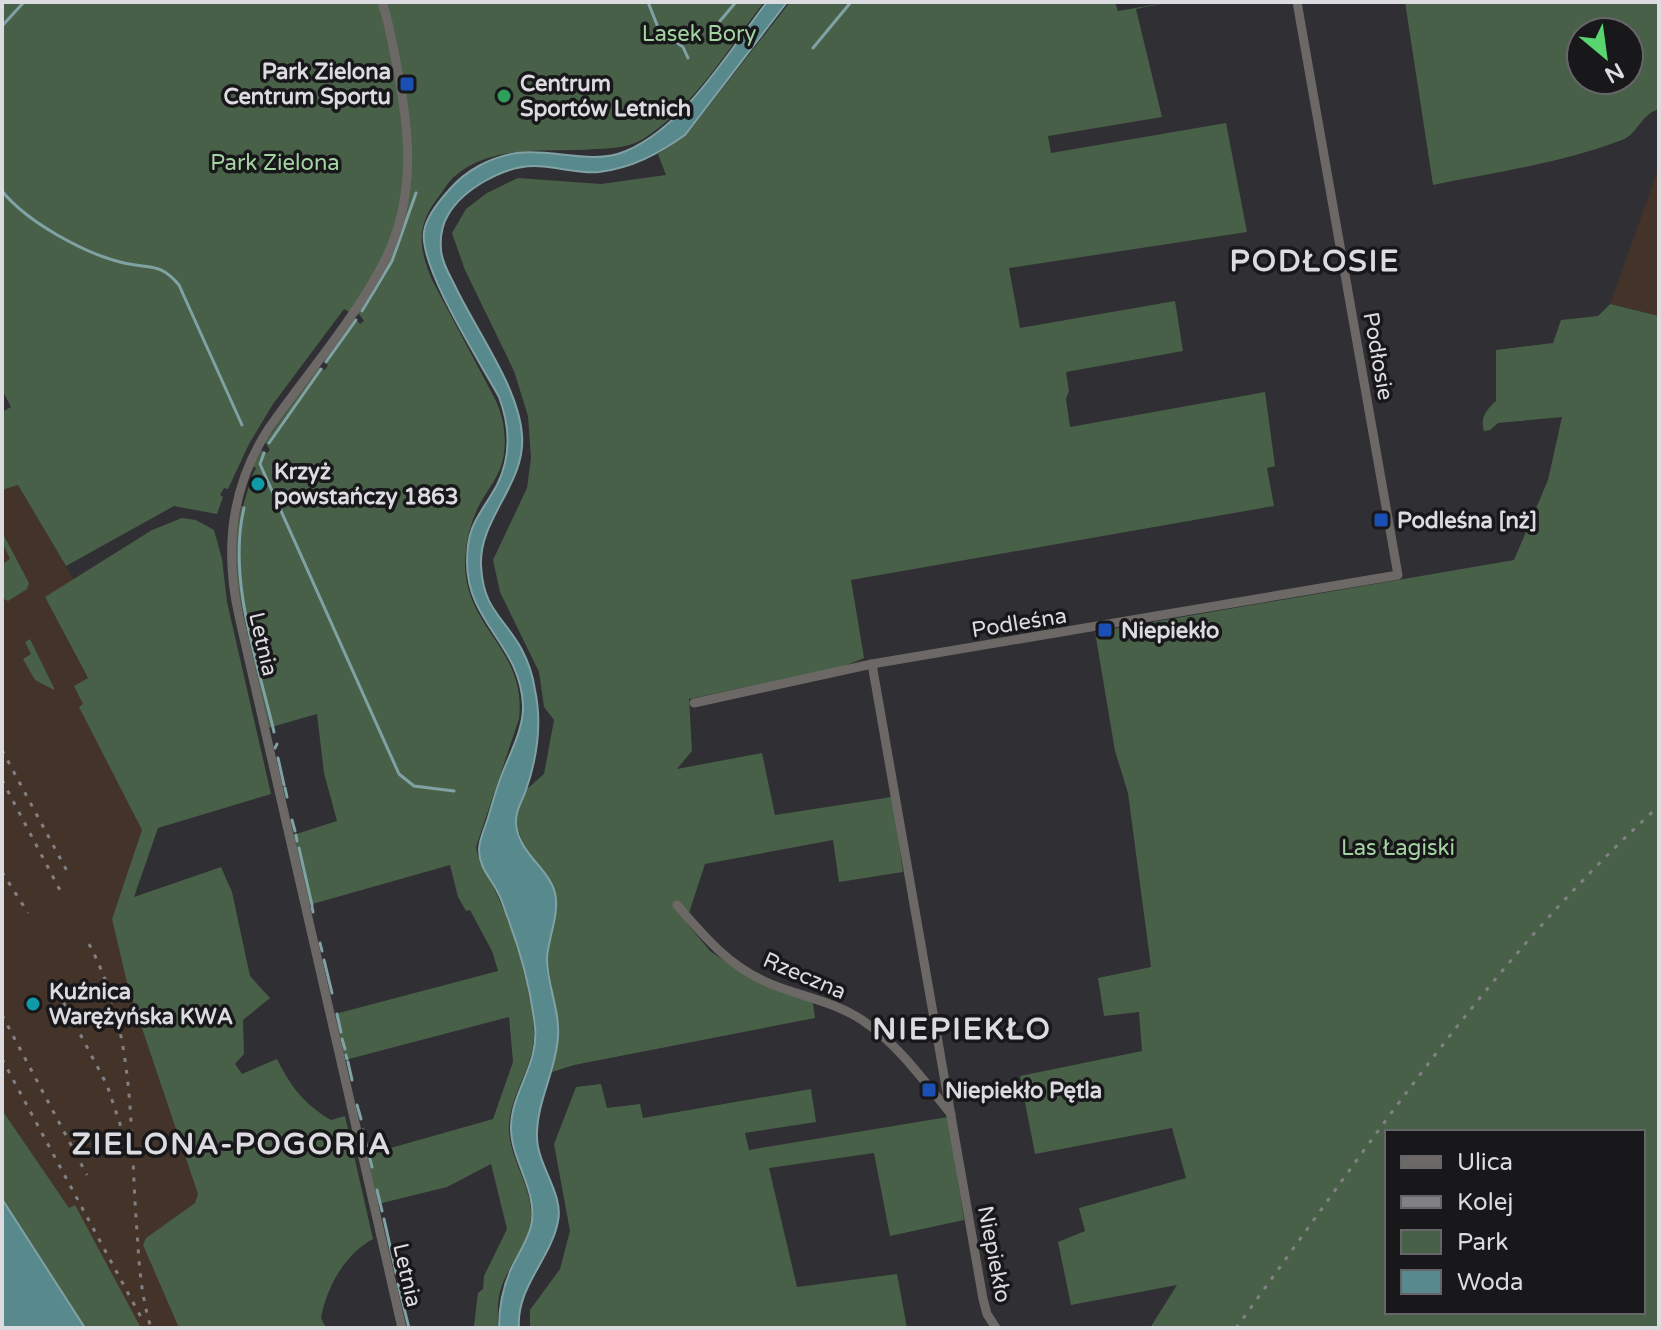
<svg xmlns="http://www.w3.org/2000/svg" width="1661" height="1330" font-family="'Varela Round',sans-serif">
<rect width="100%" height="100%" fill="#302f34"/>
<g fill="#443328">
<polygon points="1659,167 1659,316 1610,304"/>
<polygon points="18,485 74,580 45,597 88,679 83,705 80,707 142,830 112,919 128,987 198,1194 195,1203 146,1238 143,1245 179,1328 141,1328 75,1206 70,1209 2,1110 2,490"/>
</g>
<g fill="#486047" fill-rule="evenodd">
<path d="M2,2H764C728,49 694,107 643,139C628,148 613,148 596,149C550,153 493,143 455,176C449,181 444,189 440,195C416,225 418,246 432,280L494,397C504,416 508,442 502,463C497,481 483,495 476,512C469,528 465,548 465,566C467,630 527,650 519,719L476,847C479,867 491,879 498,897C514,931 532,994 534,1032C535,1066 511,1092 509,1125C507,1159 537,1190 530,1225C525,1249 506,1268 500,1292C497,1303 498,1316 498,1328L474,1326L478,1293L483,1289L484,1276L507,1229L491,1164L447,1187L378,1204L366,1155L493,1119L513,1062L509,1017L345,1060L335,1014L498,971L492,951L470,910L466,911L458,897L450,865L309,905L293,835L337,821L324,773L317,714L268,728L237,584L235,542L241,506H243L250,483L259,484L250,480L256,468L253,466L261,450L267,453L270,450L265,442L318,367L325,370L328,365L323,359L354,317L360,324L364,321L359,314L356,316L344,309L273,404L249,444L228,489L224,488L220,495L223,497L217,514L174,506L66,566L18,485L2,490V412L11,407L2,390Z"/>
<polygon points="790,2 1115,2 1118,11 1170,2 1136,9 1162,117 1048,136 1051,153 1226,123 1247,232 1009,268 1020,328 1175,301 1183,351 1066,372 1069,391 1066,399 1070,427 1265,392 1275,466 1267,468 1274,506 851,580 864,658 842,667 689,699 692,751 677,769 762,753 775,815 892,797 903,872 839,882 833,840 705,864 686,922 710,951 744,974 813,1003 815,1018 574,1065 552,1072 559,1034 547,956 554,918 548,880 524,848 515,819 527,789 544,774 554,720 544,707 539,672 500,592 493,560 527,488 531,458 528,416 514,371 465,270 452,233 466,209 487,193 518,178 601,184 666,175 658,154 687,134"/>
<path d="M1405,2H1659V109C1640,115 1638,134 1622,140C1562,163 1496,172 1433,185ZM1581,32H1629V80H1581Z"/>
<path d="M1610,304L1659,316V1328H1150L1177,1285L1071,1305L1058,1242L1085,1231L1079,1208L1186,1178L1172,1128L1035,1154L1020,1076L1142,1051L1139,1012L1104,1016L1098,978L1151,967L1128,793L1115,751L1095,632L1514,560L1548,480L1562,417L1498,423L1490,430L1484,431C1480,417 1486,410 1496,401V350L1553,343L1561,320L1598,316ZM1387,1132H1643V1312H1387Z"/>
<path d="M182,518L196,520L214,530L222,559L227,602L271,794L158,828L134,897L221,867L232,892L250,976L270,998L243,1020L244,1054L235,1064L242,1074L277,1059C290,1086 305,1105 331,1120L345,1116L373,1239C344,1255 327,1287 321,1318L326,1328H179L143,1245L146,1238L195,1203L198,1194L128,987L112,919L142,830L79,707L83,704L74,686L88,678L45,597L152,530Z"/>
<polygon points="2,532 29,583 27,589 8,601 2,598 2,564 10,559 2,542"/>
<polygon points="30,639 54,688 54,690 35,680 23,659 31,654 25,642"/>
<polygon points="601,1084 607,1108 640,1104 643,1118 811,1089 816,1122 745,1133 749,1150 948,1117 964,1220 890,1236 874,1153 769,1168 797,1287 897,1274 907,1328 530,1328 530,1310 560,1269 570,1231 554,1144 576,1087"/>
<polygon points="2,1110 69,1208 75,1205 141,1328 2,1328"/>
</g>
<g fill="#58898c" stroke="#80a2a5" stroke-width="2">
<path d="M767,2H787L685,135C658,154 632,168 599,172C577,174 556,166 534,166C504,166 463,189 448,215C442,225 440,238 441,250C442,264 451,277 457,290C478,333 519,389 522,435C526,484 479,518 481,565C483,609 502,615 521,648C528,661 533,676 535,690C542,723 537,758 526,790C522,802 515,811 516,824C519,854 549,868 555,893C560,914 548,938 547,958C547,985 560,1010 558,1037C556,1071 536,1103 537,1137C537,1165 564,1194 558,1221C551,1259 516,1287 519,1328H499C499,1307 502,1289 511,1269C518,1254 527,1242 531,1226C539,1191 510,1160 511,1126C512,1091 539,1064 535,1027C531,991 520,950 507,916C504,908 502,900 498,893C491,878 479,868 479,850C479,840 484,830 487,821C492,805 496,789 502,774C510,753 524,728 523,705C520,644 467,623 467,562C467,523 480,516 497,485C511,457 510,426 499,397C480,362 419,267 424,232C426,217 439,201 449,190C466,170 491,157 517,153C553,148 591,166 626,151C684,127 729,51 767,2Z"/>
<polygon points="2,1199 85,1328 2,1328"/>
</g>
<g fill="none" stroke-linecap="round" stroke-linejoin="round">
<g stroke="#80a2a5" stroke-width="3">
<polyline points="648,2 659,30 683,47 688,58"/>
<polyline points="720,21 736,2"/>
<polyline points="2,26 24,2"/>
<polyline points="813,48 851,2"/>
<path d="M2,191C27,222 85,254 124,263C150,269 160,262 179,285L242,425"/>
<polyline points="362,311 392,261 416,193"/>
<polyline points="326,362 356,320"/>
<polyline points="269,443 321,369"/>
<polyline points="264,453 260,464 399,774 414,786 454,791"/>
<path d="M244,508C227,579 258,663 274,732"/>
<polyline points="275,748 277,744"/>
<polyline points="278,758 284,785"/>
<polyline points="285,788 287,797"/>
<polyline points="292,820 295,831"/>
<polyline points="296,835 297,841"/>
<polyline points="299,848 312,905"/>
<polyline points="312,907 313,912"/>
<polyline points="320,943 322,951"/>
<polyline points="324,960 332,993"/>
<polyline points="337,1014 341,1032"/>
<polyline points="342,1039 345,1049"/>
<polyline points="346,1055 347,1059"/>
<polyline points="348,1062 352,1080"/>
<polyline points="357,1105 361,1119"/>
<polyline points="363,1130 368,1153"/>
<polyline points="369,1155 372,1167"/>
<polyline points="377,1190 382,1211"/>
<polyline points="384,1219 396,1273"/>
<polyline points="398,1284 409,1328"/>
</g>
<g stroke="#6b6866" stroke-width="9">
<path d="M382,2C389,23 393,45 397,67C410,132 416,196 386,258C358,315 306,375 269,428C231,486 224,550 239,616L402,1328"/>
<polyline points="872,664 983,1299 987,1314 996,1328"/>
<polyline points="694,703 872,664 1398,575 1297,2"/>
<path d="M677,905C703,935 727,964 764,981C796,996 832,1000 862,1020C898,1044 924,1081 951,1114"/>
</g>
<g stroke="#818084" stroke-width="3" stroke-dasharray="4 8" stroke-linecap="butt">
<polyline points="2,750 67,871"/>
<polyline points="2,780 62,894"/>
<polyline points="2,872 28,913"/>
<path d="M89,944C137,1034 129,1132 137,1231C139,1264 141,1296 151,1328"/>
<polyline points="58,992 107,1085 123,1133"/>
<polyline points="2,1015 87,1175"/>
<polyline points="2,1059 142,1319"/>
<path d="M1236,1328C1368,1147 1492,957 1659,806"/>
</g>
</g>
<g fill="#1a4fb4" stroke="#18171a" stroke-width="3">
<rect x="399" y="76" width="16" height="16" rx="4"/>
<rect x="1373" y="512" width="16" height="16" rx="4"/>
<rect x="1097" y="622" width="16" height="16" rx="4"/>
<rect x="921" y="1082" width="16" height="16" rx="4"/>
</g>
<circle fill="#2e9e5b" stroke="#18171a" stroke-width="3" cx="504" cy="96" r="8"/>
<g fill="#0f9aa8" stroke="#18171a" stroke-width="3">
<circle cx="258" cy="484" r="8"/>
<circle cx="33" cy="1004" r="8"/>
</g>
<g text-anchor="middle" stroke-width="7" stroke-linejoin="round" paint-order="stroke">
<g font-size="22" fill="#a5d4a3" stroke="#18171a">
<text x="699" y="41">Lasek Bory</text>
<text x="275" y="170">Park Zielona</text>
<text x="1398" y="855">Las Łagiski</text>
</g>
<g font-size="22" font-weight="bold" fill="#dcdbdf" stroke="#18171a" text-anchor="start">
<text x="391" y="79" text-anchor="end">Park Zielona<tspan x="391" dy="25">Centrum Sportu</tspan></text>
<text x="520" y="91">Centrum<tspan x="520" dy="25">Sportów Letnich</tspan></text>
<text x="274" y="479">Krzyż<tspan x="274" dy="25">powstańczy 1863</tspan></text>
<text x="1397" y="528">Podleśna [nż]</text>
<text x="1121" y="638">Niepiekło</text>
<text x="49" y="999">Kuźnica<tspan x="49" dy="25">Warężyńska KWA</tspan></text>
<text x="945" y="1098">Niepiekło Pętla</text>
</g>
<g font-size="22" fill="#dcdbdf" stroke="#18171a">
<text transform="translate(1379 356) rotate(80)" y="8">Podłosie</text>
<text transform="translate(1019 622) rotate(-9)" y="8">Podleśna</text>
<text transform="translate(264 644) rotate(77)" y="8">Letnia</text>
<text transform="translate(805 975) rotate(23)" y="8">Rzeczna</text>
<text transform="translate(995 1254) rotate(79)" y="8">Niepiekło</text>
<text transform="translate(408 1275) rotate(77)" y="8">Letnia</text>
</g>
<g font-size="30" font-weight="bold" letter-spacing="2" fill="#dcdbdf" stroke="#18171a">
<text x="1315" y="271">PODŁOSIE</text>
<text x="962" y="1039">NIEPIEKŁO</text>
<text x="232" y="1154">ZIELONA-POGORIA</text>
</g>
</g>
<rect width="1661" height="1330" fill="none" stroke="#dcdbdf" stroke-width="8"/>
<rect x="1385" y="1130" width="260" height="184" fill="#18171a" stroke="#666569" stroke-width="2"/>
<rect x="1401" y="1156" width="40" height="12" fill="#6b6866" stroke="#666569" stroke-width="2"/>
<text x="1457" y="1170" font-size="24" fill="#dcdbdf">Ulica</text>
<rect x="1401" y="1196" width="40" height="12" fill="#818084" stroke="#666569" stroke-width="2"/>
<text x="1457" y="1210" font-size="24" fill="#dcdbdf">Kolej</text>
<rect x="1401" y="1230" width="40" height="24" fill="#486047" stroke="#666569" stroke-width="2"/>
<text x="1457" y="1250" font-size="24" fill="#dcdbdf">Park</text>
<rect x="1401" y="1270" width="40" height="24" fill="#58898c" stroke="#666569" stroke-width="2"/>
<text x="1457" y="1290" font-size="24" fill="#dcdbdf">Woda</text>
<g transform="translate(1605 56) rotate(151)"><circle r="38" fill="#18171a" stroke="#666569" stroke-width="2"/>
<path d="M0-6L14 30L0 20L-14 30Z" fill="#59d56f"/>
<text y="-12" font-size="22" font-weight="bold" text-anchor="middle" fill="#dcdbdf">N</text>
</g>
</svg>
